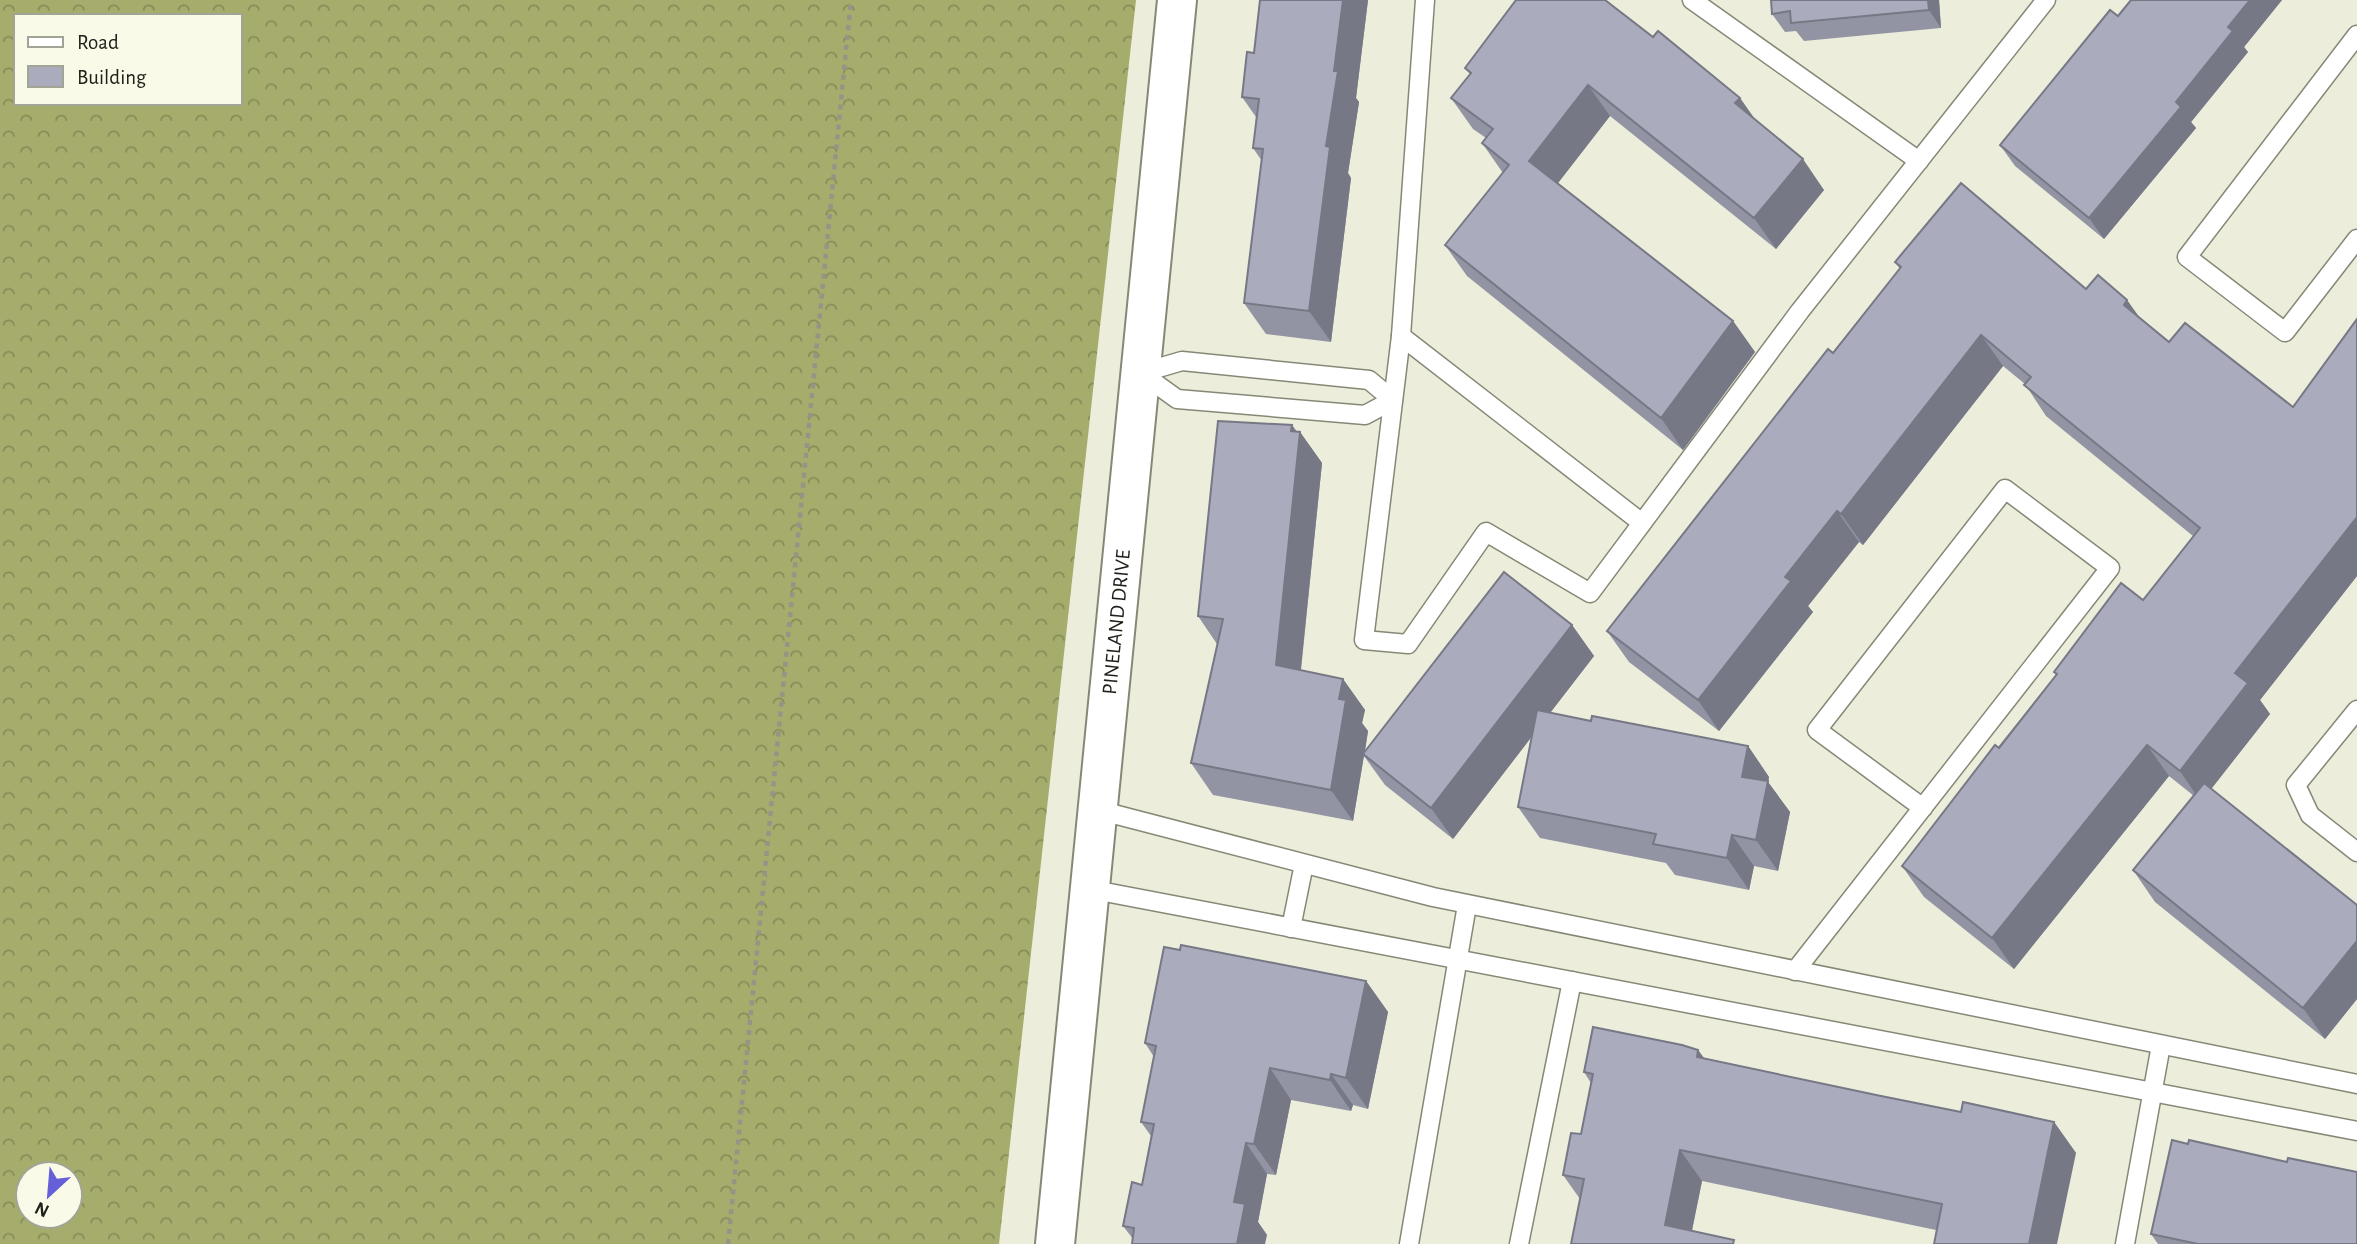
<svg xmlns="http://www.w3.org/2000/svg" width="2357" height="1244" font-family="'Alegreya Sans',sans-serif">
<defs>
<pattern id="forest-crowns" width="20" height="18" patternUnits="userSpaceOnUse" patternTransform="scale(1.75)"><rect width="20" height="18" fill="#a6ac6c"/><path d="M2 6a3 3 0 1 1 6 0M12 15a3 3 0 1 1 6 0" fill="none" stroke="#878c58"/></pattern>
</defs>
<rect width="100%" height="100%" fill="#eceedb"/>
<path fill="url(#forest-crowns)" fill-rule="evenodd" d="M0,0H1136L999,1244H0ZM16,16H240V103H16ZM28,1174H70V1216H28Z"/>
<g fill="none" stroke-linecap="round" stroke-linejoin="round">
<g stroke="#868876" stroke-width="21">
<g id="lane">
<polyline points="1425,0 1401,336 1364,640 1408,644 1486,532 1590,593 1800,311 2046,0"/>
<polyline points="1692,0 1919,161"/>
<polyline points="2357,35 2187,257 2285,332 2357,239"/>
<polyline points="1401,336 1642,523"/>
<polygon points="1182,361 1369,380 1393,400 1365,415 1177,399 1141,373"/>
<polyline points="2357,710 2296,785 2310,815 2357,852"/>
<polyline points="1098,810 1433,897 2357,1084"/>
<polyline points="1089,889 2357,1131"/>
<polyline points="1291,928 1304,864"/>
<polyline points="1795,971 2110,568 2005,489 1817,730 1923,808"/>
<polyline points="1409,1244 1467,905"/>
<polyline points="1519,1244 1572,981"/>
<polyline points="2125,1244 2161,1045"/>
</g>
</g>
<g stroke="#868876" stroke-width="42">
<g id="secondary">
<path id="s1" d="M1055,1244L1177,0"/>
</g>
</g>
<polyline stroke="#949587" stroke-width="4.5" stroke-dasharray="5 5" stroke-linecap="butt" points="728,1244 851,0"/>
<use href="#lane" stroke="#fff" stroke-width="18"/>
<use href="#secondary" stroke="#fff" stroke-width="38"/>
</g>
<g fill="#9294a3">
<polygon points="1260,0 1368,0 1356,98 1359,102 1348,173 1351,178 1331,342 1266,334 1244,303 1262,161 1253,148 1256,117 1242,97 1254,53"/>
<polygon points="1771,0 1939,0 1941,28 1804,41 1796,31 1785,32 1772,14"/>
<polygon points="2131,0 2282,0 2244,47 2248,52 2191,122 2196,128 2104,239 2015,166 2000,145 2118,16"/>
<polygon points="1653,37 1740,98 1754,119 1824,190 1776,249 1610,116 1558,183 1733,321 1755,352 1683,450 1467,276 1445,245 1503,173 1482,143 1486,138 1473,129 1451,98 1470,74 1465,68"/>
<polygon points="1895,262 2086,289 2127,300 2139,317 2169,342 2293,407 2357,319 2357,576 2260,700 2270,714 2211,789 2357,905 2357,999 2325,1039 2155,902 2133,870 2194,796 2169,776 2014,969 1924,897 1902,866 2056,675 2054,672 2143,600 2193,536 2046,416 2025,384 2003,366 1863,545 1859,542 1808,606 1813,612 1719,731 1629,662 1607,631 1900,269"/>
<polygon points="1297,432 1300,432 1322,463 1301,670 1343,679 1365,710 1362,723 1368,731 1365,752 1572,625 1594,656 1550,713 1591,721 1748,746 1769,777 1768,782 1790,812 1778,871 1754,866 1749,890 1675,875 1666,863 1540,838 1518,807 1532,736 1453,839 1385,785 1364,756 1353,821 1213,795 1191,763 1217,644 1198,616"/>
<polygon points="1180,950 1366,981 1388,1012 1368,1109 1353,1105 1351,1111 1291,1100 1276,1175 1267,1174 1258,1222 1267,1235 1133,1239 1123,1226 1142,1185 1151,1136 1141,1122 1154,1057 1145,1043"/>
<polygon points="1698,1050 1704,1058 1881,1096 1961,1112 2054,1122 2076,1153 1936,1230 1702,1181 1692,1231 1737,1244 1580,1199 1563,1175 1581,1134 1591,1083 1584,1072"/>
<polygon points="2188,1144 2357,1244 2158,1244 2151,1234"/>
</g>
<g fill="#777885">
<polygon points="1343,0 1368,0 1356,98 1359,102 1348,173 1351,178 1331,342 1309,311 1326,146"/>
<polygon points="1928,0 1939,0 1941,28 1929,10"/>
<polygon points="2250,0 2282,0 2244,47 2248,52 2191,122 2196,128 2104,239 2089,218 2176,102 2228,27"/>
<polygon points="1588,85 1610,116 1551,192 1529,161"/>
<polygon points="1740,98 1762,129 1735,103"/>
<polygon points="1803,159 1824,190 1776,249 1754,218"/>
<polygon points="2127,300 2149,331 2124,305"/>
<polygon points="1733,321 1755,352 1683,450 1661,418"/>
<polygon points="1981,335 2003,366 1863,545 1841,514"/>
<polygon points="1292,425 1300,436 1300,432 1322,463 1298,696 1276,665"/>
<polygon points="1837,511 1859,542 1808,606 1813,612 1719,731 1698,700 1785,577"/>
<polygon points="2357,517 2357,576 2260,700 2270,714 2201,802 2180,771 2235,673"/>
<polygon points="1572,625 1594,656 1453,839 1431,808"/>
<polygon points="1343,679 1365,710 1362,723 1368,731 1353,821 1331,790 1339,699"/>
<polygon points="2147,745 2169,776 2014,969 1992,938"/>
<polygon points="1748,746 1769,777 1768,782 1790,812 1778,871 1756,840 1742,777"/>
<polygon points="1732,835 1754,866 1749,890 1727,858"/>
<polygon points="2357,941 2357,999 2325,1039 2303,1008"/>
<polygon points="1366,981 1388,1012 1368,1109 1346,1078"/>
<polygon points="1698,1050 1720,1081 1697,1057"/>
<polygon points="1270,1068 1291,1100 1276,1175 1254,1144"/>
<polygon points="1331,1074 1353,1105 1351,1111 1330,1080"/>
<polygon points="2054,1122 2076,1153 2057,1244 2029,1244"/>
<polygon points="1246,1143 1267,1174 1258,1222 1267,1235 1265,1244 1237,1244 1234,1202"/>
<polygon points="1680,1150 1702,1181 1689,1244 1665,1225"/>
</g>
<g fill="#aaacbe" stroke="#777885" stroke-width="2">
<polygon points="1260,0 1343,0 1334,71 1338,71 1326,146 1330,147 1309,311 1244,303 1263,149 1253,148 1259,99 1242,97 1247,52 1254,53"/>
<polygon points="1516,0 1605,0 1653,37 1658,31 1740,98 1735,103 1803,159 1754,218 1588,85 1529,161 1733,321 1661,418 1445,245 1509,165 1482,143 1493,129 1451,98 1471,73 1465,68"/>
<polygon points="1771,0 1928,0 1929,10 1791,23 1790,11 1772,14"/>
<polygon points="2131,0 2250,0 2228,27 2233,31 2176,102 2181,107 2089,218 2000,145 2110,10 2118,16"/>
<polygon points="1961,183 2086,289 2098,275 2127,300 2124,305 2169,342 2185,323 2293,407 2357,319 2357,517 2235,673 2248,683 2180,771 2147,745 1992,938 1902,866 1995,745 1999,748 2057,674 2054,672 2121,583 2143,600 2200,528 2024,385 2031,377 1981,335 1841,514 1837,511 1785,577 1791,581 1698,700 1607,631 1828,349 1833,353 1901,267 1895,262"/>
<polygon points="1218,421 1292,425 1291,431 1300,432 1276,665 1343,679 1339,699 1346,700 1331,790 1191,763 1223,619 1198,616"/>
<polygon points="1504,572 1572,625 1431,808 1363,754"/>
<polygon points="1537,710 1591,721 1592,716 1748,746 1742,777 1768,781 1756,840 1732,835 1727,858 1653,844 1656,834 1518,807"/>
<polygon points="2204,783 2357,905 2357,941 2303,1008 2133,870"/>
<polygon points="1181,945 1366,981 1346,1078 1331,1074 1330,1080 1270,1068 1254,1144 1246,1143 1234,1202 1245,1204 1237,1244 1132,1244 1134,1228 1123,1226 1132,1182 1142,1185 1154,1124 1141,1122 1156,1046 1145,1043 1164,947 1180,950"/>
<polygon points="1593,1027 1682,1045 1698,1050 1697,1057 1881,1096 1961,1112 1963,1102 2054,1122 2029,1244 1934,1244 1942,1204 1680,1150 1665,1225 1734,1240 1733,1244 1571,1244 1584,1179 1563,1175 1571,1133 1581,1134 1593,1074 1584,1072"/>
<polygon points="2172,1140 2188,1144 2189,1140 2287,1162 2288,1158 2357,1172 2357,1244 2198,1244 2151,1234"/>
</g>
<g text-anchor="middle" stroke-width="6" stroke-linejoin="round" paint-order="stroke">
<g font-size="21" fill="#20211a" stroke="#f9fbe8">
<text dy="7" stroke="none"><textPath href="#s1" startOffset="625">PINELAND DRIVE</textPath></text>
</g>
</g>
<rect x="14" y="14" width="228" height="91" fill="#f9fbe8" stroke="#a2a496" stroke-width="2"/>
<rect x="28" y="37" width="35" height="10" fill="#ffffff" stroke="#a2a496" stroke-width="2"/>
<text x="77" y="49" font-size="21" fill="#20211a">Road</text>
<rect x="28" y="66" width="35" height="21" fill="#aaacbe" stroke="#a2a496" stroke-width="2"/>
<text x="77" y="84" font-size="21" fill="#20211a">Building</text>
<g transform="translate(49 1195) rotate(206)"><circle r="33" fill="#f9fbe8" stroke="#a2a496" stroke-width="2"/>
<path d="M0-5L12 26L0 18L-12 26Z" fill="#655fd8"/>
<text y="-10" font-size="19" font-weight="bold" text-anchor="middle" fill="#20211a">N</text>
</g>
</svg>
